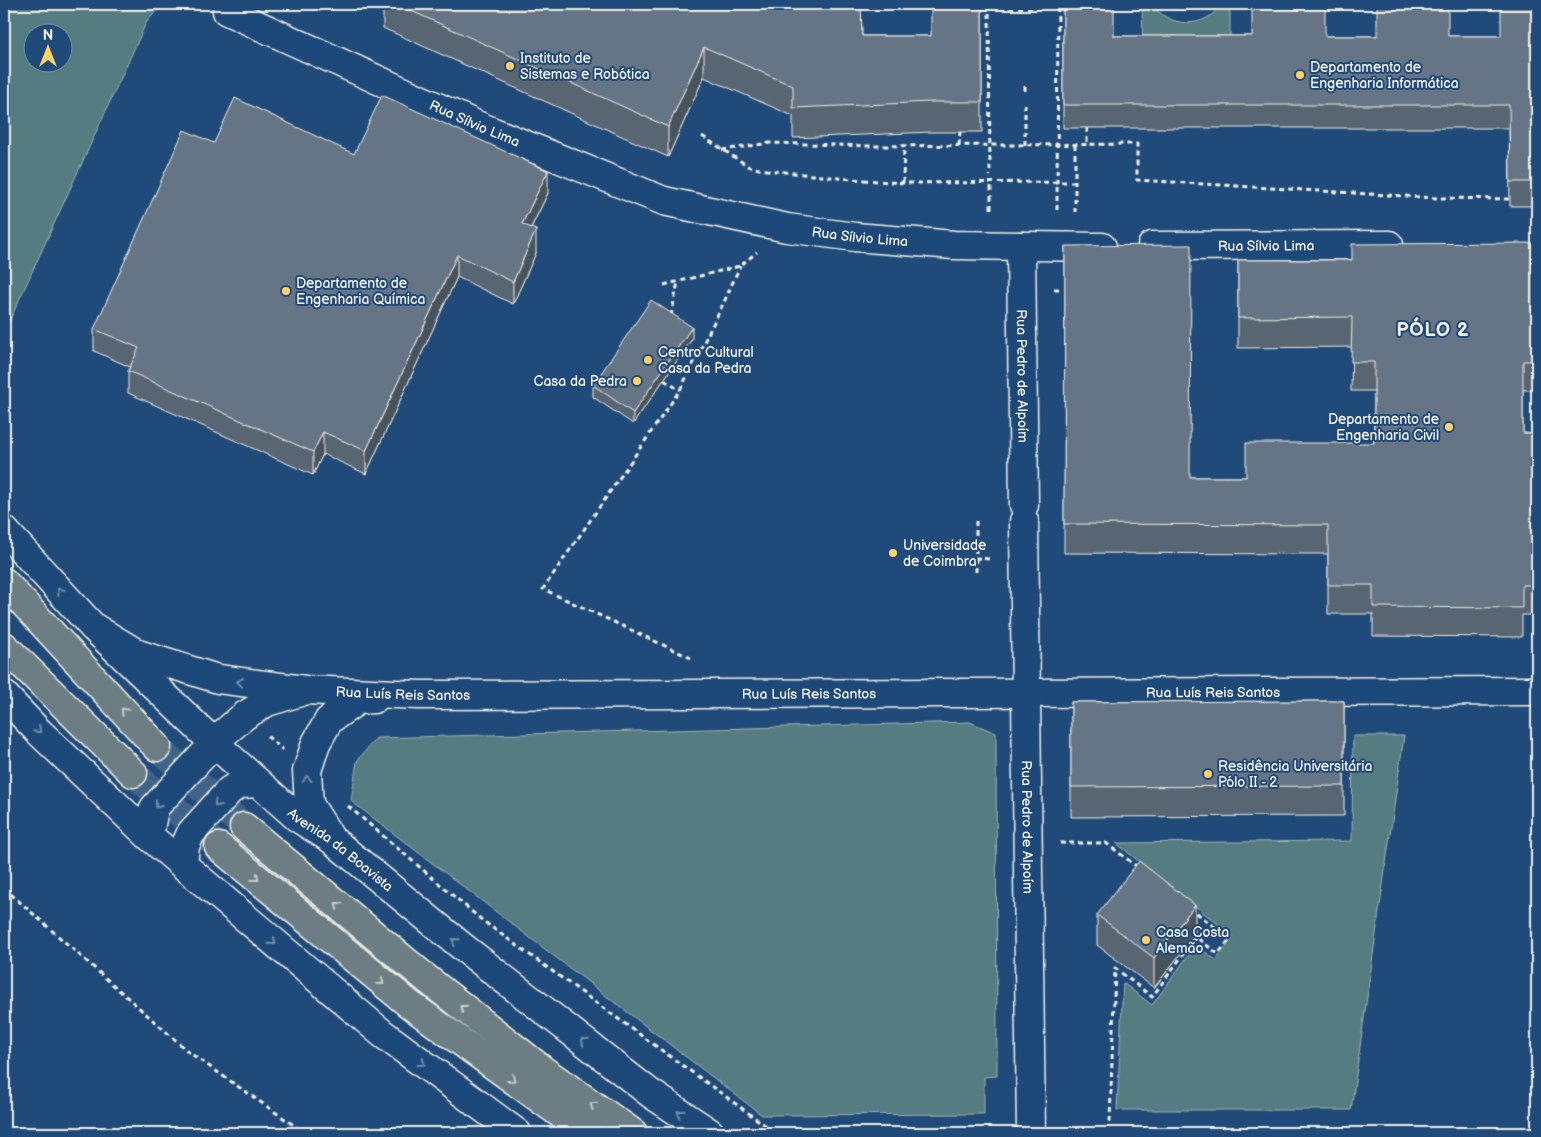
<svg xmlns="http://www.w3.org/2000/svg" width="1541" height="1137" font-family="'Balsamiq Sans',sans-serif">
<rect width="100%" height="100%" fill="#1f4a7a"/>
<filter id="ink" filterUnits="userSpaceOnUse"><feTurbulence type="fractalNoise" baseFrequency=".02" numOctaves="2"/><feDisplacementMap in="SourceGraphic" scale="10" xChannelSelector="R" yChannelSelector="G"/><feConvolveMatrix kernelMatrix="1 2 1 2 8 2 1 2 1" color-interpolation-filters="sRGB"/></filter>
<g filter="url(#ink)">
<g fill="#557b81" stroke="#a4b6b4" fill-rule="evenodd">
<path d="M4,4H162L146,23L4,333ZM32,32H62V62H32Z"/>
<path d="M1142,4H1152C1168,28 1206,30 1221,4H1230V43L1143,44Z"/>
<polygon points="970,722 996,733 997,1076 984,1077 984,1114 762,1115 351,801 357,761 376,738"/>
<polygon points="1353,736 1404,736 1351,1110 1117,1110 1123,983 1152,1005 1196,945 1216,960 1234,937 1116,843 1352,841"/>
</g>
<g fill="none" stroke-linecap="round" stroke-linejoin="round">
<g stroke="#3f638a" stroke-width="28" stroke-dasharray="28 14" stroke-linecap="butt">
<polyline points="157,747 244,827"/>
<polyline points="133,773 219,847"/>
</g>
<g stroke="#f4f1e8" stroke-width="31">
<g id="street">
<path id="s1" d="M227,11L479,126L664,201L787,228L855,237L954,245L1102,247"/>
<path id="s2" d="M1021,246L1024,505"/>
<path id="s3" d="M1152,246L1389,245"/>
<path id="s4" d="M1024,521L1031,1133"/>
<path id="s5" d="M4,530L93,627L214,743L298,818L331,839L464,948L650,1093L710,1133"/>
<path id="s6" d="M93,627L138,654L218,679L305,690L418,695L1537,691"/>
<polyline points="4,695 38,731 149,836 183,865 383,1034 517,1133"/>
<polyline points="328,834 309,804 307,771 316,743 329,720 358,700 374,699"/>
<polyline points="149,836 154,808 223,734 244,716 267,702 300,692"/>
<polyline points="183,865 185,846 191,833 230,790 241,784 258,783"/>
</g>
</g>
<g stroke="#f4f1e8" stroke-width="31">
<g id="highway">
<polyline points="4,582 157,747"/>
<polyline points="4,646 133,773"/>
<polyline points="244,827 427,979 544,1071 633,1133"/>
<polyline points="219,847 409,1004 587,1133"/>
</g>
</g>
<g stroke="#f4f1e8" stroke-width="3" stroke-dasharray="5 4" stroke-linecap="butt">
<polyline points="989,4 990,176"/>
<polyline points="982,8 1063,8"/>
<polyline points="1025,86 1025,93"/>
<polyline points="1025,104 1025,145"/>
<polyline points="1087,128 1087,144"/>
<polyline points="702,136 748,166 759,169 839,178 903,183 1075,182"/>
<polyline points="1075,144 1075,216"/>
<polyline points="959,145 960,132"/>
<polyline points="722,150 770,143 873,146 1137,144 1137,180 1437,198 1510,199"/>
<polyline points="903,183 904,146"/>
<polyline points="991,186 991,210"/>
<polyline points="1057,210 1058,4"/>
<polyline points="664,285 740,266 757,252"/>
<polyline points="1054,289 1059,289"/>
<polyline points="671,316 678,282"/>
<polyline points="664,380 680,390"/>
<polyline points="976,521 976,558 989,559"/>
<polyline points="976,558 976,572"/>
<polyline points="691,658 543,589 680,390 725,300 740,266"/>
<polyline points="267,736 283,750"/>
<polyline points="348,806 483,921 776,1133"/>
<polyline points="1060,843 1106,843 1139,868"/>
<polyline points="4,888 190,1053 305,1133"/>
<polyline points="1110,1122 1115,968 1152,997 1196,937 1218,954 1230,939 1193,910"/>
</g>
<use href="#street" stroke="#1f4a7a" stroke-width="28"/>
<use href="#highway" stroke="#6c7e84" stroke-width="28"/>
</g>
<g fill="#586572" stroke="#f4f1e8">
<polygon points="383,4 861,4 862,36 931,36 982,4 982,132 932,132 793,138 793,116 704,77 668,157 383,28"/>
<polygon points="1063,4 1114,36 1501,36 1537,4 1537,206 1510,206 1509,128 1063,128"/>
<polygon points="1164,4 1204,4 1197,8 1185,10 1172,9"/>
<polygon points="214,143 354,154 548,193 531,228 536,253 513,304 457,277 366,474 323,454 313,475 128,393 128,371 130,367 94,351 94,329"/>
<polygon points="1537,243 1537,390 1523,390 1523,433 1537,434 1537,615 1522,615 1522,637 1373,636 1373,614 1328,614 1328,554 1064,553 1065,246 1190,477 1246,477 1374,443 1374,391 1351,391 1352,347 1238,348 1238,260 1352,260"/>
<polygon points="692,339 633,424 593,397 593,385"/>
<polygon points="1344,701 1344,816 1071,817 1071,702"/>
<polygon points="1097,915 1195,935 1154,988 1097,945"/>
</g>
<g fill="#47525d" stroke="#f4f1e8">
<polygon points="1197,4 1204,4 1197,8"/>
<polygon points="704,47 704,77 668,157 668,127"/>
<polygon points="548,171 548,193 522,246 522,224"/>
<polygon points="536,230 536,253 513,304 513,282"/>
<polygon points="457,255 457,277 366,474 366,451"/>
<polygon points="692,327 692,339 633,424 633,413"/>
<polygon points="323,432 323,454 313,475 313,452"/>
<polygon points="1195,905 1195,935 1154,988 1154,958"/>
</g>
<g fill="#667585" stroke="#f4f1e8">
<polygon points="396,4 861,4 862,36 931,36 931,4 982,4 982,102 932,102 793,108 793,86 704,47 668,127"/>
<polygon points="1063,4 1114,4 1114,36 1252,36 1252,4 1325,4 1325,36 1377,36 1377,4 1448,4 1448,36 1501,36 1501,4 1537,4 1537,182 1510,182 1509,105 1063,105"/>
<polygon points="382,95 548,171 522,224 536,230 513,282 457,255 366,451 323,432 313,452 128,371 139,348 94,329 184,130 214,143 235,98 354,154"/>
<polygon points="1537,243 1537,361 1523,361 1523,433 1537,434 1537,585 1522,585 1522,608 1373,607 1373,585 1328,585 1328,525 1064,524 1065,246 1191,245 1190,477 1246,477 1246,443 1374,443 1374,362 1351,362 1352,317 1238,318 1238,260 1352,260 1352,244"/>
<polygon points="651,300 692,327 633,413 593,385"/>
<polygon points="1344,701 1344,786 1071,787 1071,702"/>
<polygon points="1139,861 1195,905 1154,958 1097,915"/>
</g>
<defs><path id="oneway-chevron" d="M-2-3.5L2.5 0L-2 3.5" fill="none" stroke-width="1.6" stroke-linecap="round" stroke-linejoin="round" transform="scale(1.25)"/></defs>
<g stroke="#748da6">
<use href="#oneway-chevron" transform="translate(60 591) rotate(-132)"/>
<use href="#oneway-chevron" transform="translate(240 682) rotate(-173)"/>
<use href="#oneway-chevron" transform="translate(38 730) rotate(45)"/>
<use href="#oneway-chevron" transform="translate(307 779) rotate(-94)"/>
<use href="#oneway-chevron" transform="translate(217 804) rotate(132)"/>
<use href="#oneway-chevron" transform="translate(158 805) rotate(125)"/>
<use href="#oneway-chevron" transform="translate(455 941) rotate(-141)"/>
<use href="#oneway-chevron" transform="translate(273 942) rotate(40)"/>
<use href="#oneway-chevron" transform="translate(584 1041) rotate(-142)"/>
<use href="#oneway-chevron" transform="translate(422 1063) rotate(36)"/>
<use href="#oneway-chevron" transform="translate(680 1113) rotate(-146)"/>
</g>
<g stroke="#cbceca">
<use href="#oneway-chevron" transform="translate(124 711) rotate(-133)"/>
<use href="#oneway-chevron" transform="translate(256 878) rotate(40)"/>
<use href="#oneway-chevron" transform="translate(338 905) rotate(-140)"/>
<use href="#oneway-chevron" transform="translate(381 982) rotate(40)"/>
<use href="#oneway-chevron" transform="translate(463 1008) rotate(-142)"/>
<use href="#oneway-chevron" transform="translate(512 1079) rotate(36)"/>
<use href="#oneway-chevron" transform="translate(593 1105) rotate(-145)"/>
</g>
</g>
<g fill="#ffd166" stroke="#1f4a7a" stroke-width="2">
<circle cx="510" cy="66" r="5"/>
<circle cx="1300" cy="75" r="5"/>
<circle cx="286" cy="291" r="5"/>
<circle cx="648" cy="360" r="5"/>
<circle cx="637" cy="381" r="5"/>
<circle cx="1449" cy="427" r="5"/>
<circle cx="893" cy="553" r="5"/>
<circle cx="1208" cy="774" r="5"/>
<circle cx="1146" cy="940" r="5"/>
</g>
<g text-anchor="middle" stroke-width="4" stroke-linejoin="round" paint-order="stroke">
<g font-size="14" fill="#f4f1e8" stroke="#1f4a7a" text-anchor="start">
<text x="520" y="63">Instituto de<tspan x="520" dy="16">Sistemas e Robótica</tspan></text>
<text x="1310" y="72">Departamento de<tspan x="1310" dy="16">Engenharia Informática</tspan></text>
<text x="296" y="288">Departamento de<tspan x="296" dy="16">Engenharia Química</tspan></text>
<text x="658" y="357">Centro Cultural<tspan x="658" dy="16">Casa da Pedra</tspan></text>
<text x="627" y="386" text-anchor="end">Casa da Pedra</text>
<text x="1439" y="424" text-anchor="end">Departamento de<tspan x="1439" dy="16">Engenharia Civil</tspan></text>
<text x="903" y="550">Universidade<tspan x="903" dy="16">de Coimbra</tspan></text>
<text x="1218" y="771">Residência Universitária<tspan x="1218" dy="16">Pólo II - 2</tspan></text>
<text x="1156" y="937">Casa Costa<tspan x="1156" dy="16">Alemão</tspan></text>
</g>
<g font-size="14" fill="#f4f1e8" stroke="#1f4a7a">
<text dy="5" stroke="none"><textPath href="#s1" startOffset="272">Rua Sílvio Lima</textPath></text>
<text dy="5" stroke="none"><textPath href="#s1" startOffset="676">Rua Sílvio Lima</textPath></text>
<text dy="5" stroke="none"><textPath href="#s3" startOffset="114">Rua Sílvio Lima</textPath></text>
<text dy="5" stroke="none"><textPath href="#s2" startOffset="130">Rua Pedro de Alpoím</textPath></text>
<text dy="5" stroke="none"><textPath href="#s6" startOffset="1132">Rua Luís Reis Santos</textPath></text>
<text dy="5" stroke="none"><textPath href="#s6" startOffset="322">Rua Luís Reis Santos</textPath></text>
<text dy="5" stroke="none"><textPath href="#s6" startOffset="728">Rua Luís Reis Santos</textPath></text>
<text dy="5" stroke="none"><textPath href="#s4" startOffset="306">Rua Pedro de Alpoím</textPath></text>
<text dy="5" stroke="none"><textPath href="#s5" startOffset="465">Avenida da Boavista</textPath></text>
</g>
<g font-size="19" font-weight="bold" letter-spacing="1" fill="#f4f1e8" stroke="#1f4a7a">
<text x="1433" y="336">PÓLO 2</text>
</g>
</g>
<rect width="1541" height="1137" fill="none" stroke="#1f4a7a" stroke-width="20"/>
<rect x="10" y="10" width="1521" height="1117" fill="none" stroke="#f4f1e8" stroke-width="2" filter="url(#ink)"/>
<g transform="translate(48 48)"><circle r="24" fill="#1f4a7a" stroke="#748da6"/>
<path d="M0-4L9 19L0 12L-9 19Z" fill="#ffd166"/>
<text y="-8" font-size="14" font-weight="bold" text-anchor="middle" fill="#f4f1e8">N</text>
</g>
</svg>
